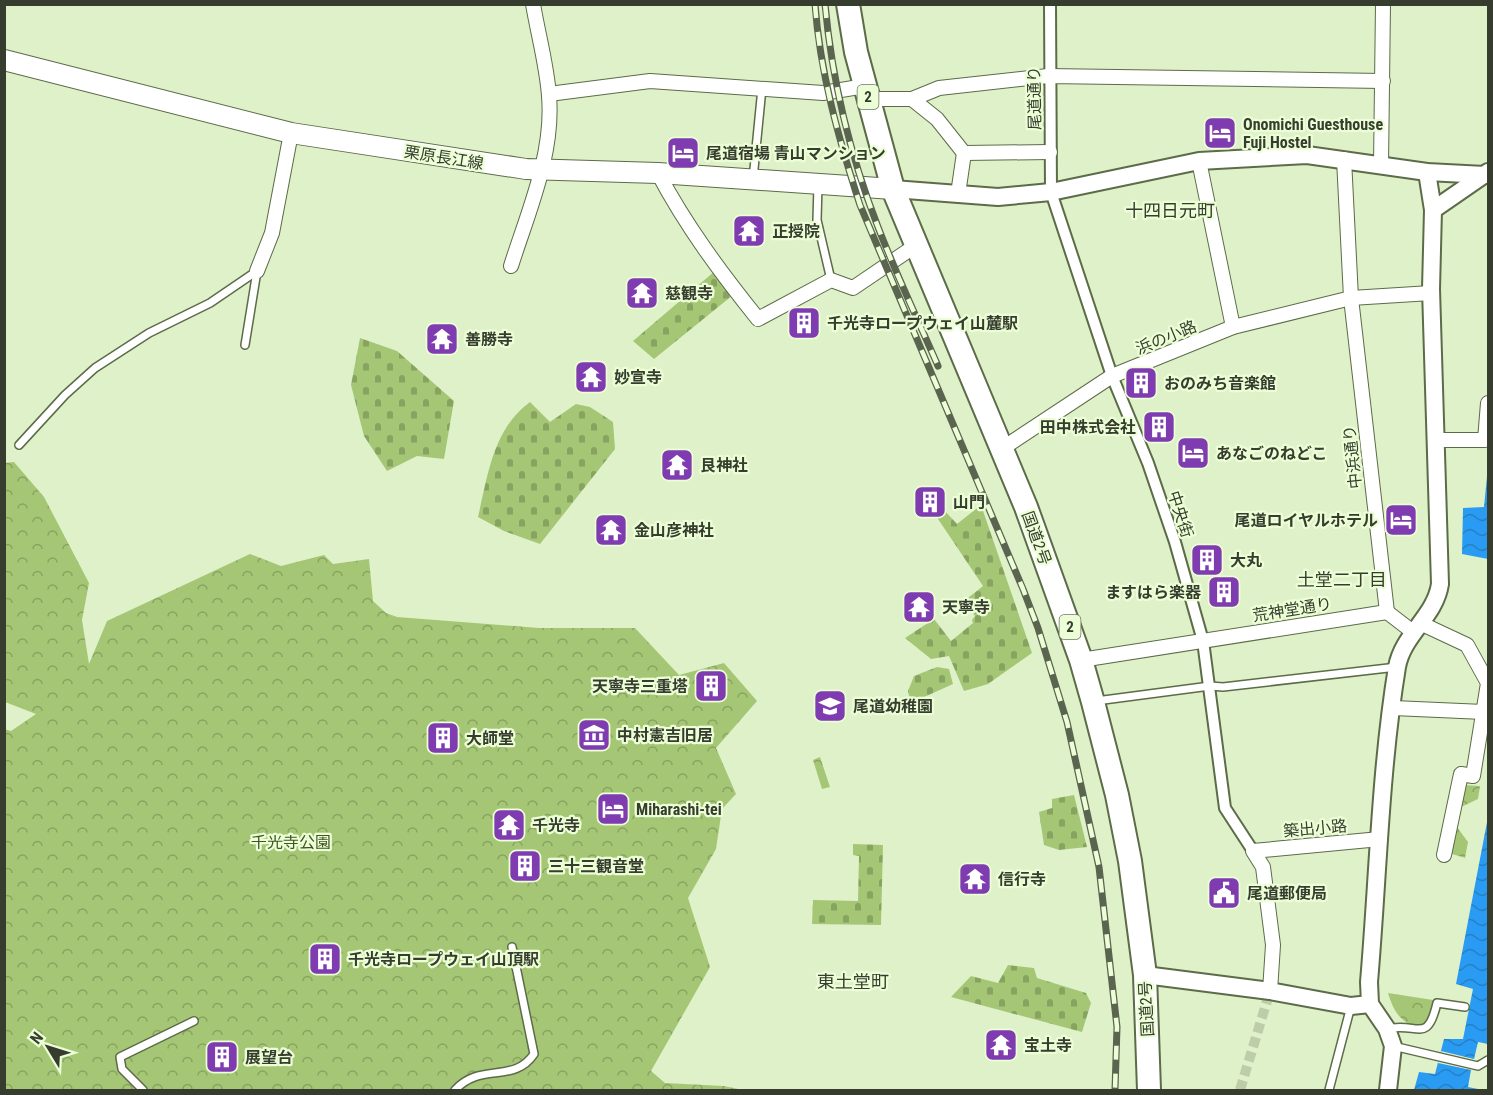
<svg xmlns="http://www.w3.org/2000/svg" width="1493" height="1095" font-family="'Roboto Condensed','Noto Sans JP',sans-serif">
<defs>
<pattern id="forest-crowns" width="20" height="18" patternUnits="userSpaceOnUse" patternTransform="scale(1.5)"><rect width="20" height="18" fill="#a5c775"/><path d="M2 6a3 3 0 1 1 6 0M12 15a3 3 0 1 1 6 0" fill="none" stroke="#87a360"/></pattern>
<pattern id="cemetery-stones" width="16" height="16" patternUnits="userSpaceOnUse" patternTransform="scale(1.5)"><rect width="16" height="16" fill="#a5c775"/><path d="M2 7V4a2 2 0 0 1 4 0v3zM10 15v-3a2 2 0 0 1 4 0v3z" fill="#87a360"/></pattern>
<pattern id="water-waves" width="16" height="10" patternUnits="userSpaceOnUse" patternTransform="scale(1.5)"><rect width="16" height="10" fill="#2a9bf3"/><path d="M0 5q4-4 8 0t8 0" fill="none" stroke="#2580c5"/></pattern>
</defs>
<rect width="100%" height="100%" fill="#dff1c9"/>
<g fill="url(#forest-crowns)">
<polygon points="14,462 44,497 89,583 82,620 89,664 107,621 250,554 281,566 324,555 333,564 369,559 373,601 386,613 397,617 539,628 635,628 679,675 724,663 757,701 716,748 736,794 722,809 716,849 688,898 710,967 651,1071 665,1083 724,1086 743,1090 5,1090 4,729 11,731 36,714 5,702 4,463"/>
<polygon points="820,757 830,787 822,789 813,760"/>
<polygon points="1462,785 1480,786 1478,799 1457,809"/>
<polygon points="1454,823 1468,842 1465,858 1449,853"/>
<path d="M1388,993L1433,1000L1430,1021L1421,1028C1401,1023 1394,1013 1388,993Z"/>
</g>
<g fill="url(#cemetery-stones)">
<polygon points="715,271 733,295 654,359 633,341"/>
<polygon points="360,338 397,351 454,401 444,459 417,456 387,471 364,436 351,385"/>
<path d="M530,402L550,422L576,404L590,407L613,422L615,449L540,544L504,531L478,517C488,475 493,429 530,402Z"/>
<polygon points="981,505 1032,653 988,684 964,691 949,656 931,659 905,638 934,619 951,641 973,623 972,620 975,616 964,601 983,586 936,516 944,510 957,524"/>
<polygon points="937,667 949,669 953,684 911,703 908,691 914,676"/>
<polygon points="1074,795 1087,847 1059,850 1044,845 1039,812 1052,808 1052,799"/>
<polygon points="853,844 883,845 881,925 812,924 813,900 858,901 859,856 853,855"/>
<polygon points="1008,965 1034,968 1037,978 1086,993 1091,1003 1082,1032 951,997 971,976 998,983"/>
</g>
<g fill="url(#water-waves)">
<polygon points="1488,466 1488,559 1462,554 1463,508 1484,507"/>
<polygon points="1488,817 1488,1090 1414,1090 1419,1072 1435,1074 1444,1039 1463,1039 1473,989 1456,984"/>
</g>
<polygon fill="#dff1c9" points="1478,1042 1488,1044 1488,1089 1483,1090 1468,1087 1471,1070 1438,1063 1441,1051 1474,1059"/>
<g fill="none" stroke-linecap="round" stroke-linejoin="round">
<polyline stroke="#bdcdaa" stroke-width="10" stroke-dasharray="10 5" stroke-linecap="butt" points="1240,1090 1270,991"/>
<g stroke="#5c6b48" stroke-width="10">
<g id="service">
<polyline points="753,179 762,88"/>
<polyline points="818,185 817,220 831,280"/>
<polyline points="245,345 257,271"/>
<polyline points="19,445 65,395 95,368 149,333 210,303 257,271"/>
<polyline points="1096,701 1210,686 1223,687 1397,667"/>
<path d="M1387,1029C1417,1021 1427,1046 1437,1003L1465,1007"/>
<polyline points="1393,1046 1478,1066 1488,1060"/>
<polyline points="143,1090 122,1069 120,1057 194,1021"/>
<path d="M455,1090C480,1062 514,1084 534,1054L512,947"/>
<polyline points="1329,1090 1351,1006"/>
</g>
</g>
<g stroke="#5c6b48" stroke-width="14">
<polyline id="pedestrian" points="1050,4 1051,192 1112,376 1148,463 1175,542 1203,641 1225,808 1253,851"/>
</g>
<g stroke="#5c6b48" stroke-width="16">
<g id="minor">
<polyline points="549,94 650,81 823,93 865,86"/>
<polyline points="868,99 912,99 939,88 1048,76 1383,81"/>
<polyline points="912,99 937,119 964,153 1050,152"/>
<polyline points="1344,159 1351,298 1387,612"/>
<polyline points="1199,161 1233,327"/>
<polyline points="1381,165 1383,4"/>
<path d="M658,173C686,226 721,273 758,319L831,280L853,288L915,246"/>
<polyline points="958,194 964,153"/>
<path d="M511,266C528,212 554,154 549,96C547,66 538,34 533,4"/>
<polyline points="257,271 272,233 291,133"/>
<polyline points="1436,440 1485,440 1488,403"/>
<polyline points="1003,448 1112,376 1233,327 1351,298 1431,293"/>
<polyline points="1387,612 1413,632"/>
<polyline points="1420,623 1467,645 1488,683 1473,776 1461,774 1444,855"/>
<polyline points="1081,660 1387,612"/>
<polyline points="1393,708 1484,712"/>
<polyline points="1270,991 1273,945 1263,867 1253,851 1380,839"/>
</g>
</g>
<g stroke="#5c6b48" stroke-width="20">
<g id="tertiary">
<polyline points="1427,172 1433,210"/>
<polyline points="893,189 998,197 1051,192 1199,161 1307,155 1427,172 1485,175"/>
<polyline points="1145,975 1270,991 1351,1006 1370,1004"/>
<path d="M1388,1090L1393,1046L1387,1029L1370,1004L1369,982C1378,878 1380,771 1397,667C1403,634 1435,617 1440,584L1431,289L1433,210L1488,172"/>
</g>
</g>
<g stroke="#5c6b48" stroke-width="22">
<polyline id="secondary" points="4,60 291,133 526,169 658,173 893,189"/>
</g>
<g stroke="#5c6b48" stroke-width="26">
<polyline id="trunk" points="848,4 856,52 893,189 1026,507 1081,660 1093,702 1117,795 1130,861 1145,975 1149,1090"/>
</g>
<use href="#service" stroke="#fff" stroke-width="7"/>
<use href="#pedestrian" stroke="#fff" stroke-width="10"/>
<use href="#minor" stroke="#fff" stroke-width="14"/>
<use href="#tertiary" stroke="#fff" stroke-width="16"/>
<use href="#secondary" stroke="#fff" stroke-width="20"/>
<use href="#trunk" stroke="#fff" stroke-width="22"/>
<g stroke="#5a644f" stroke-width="7">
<g id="rail">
<path d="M815,4C820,73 839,140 860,205L1023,589L1038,628L1067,722L1099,867L1117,1027L1115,1090"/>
<path d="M825,4C832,81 850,155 878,227C896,274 918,320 938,366"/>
</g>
</g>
<use href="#rail" stroke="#ecfed6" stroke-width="4.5" stroke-dasharray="14" stroke-linecap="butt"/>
</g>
<defs>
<g id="hotel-square" transform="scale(1.725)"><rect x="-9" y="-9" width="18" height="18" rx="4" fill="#7f3cb1" stroke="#ecfed6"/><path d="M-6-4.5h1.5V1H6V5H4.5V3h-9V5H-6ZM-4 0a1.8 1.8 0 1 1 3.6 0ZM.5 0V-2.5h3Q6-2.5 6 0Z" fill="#fff"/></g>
<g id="temple-square" transform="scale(1.725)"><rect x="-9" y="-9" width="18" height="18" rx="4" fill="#7f3cb1" stroke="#ecfed6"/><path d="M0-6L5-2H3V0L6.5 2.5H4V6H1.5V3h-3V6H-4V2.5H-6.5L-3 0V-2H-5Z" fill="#fff"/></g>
<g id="building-square" transform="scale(1.725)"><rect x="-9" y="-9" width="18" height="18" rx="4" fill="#7f3cb1" stroke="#ecfed6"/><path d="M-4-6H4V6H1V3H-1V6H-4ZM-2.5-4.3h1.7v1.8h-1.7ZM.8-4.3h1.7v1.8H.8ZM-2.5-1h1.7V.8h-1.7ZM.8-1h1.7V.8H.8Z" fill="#fff"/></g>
<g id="school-square" transform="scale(1.725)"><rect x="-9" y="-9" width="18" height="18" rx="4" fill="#7f3cb1" stroke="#ecfed6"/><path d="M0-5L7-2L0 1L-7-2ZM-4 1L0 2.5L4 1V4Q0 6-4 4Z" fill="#fff"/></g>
<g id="museum-square" transform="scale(1.725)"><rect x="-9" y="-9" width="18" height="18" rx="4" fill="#7f3cb1" stroke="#ecfed6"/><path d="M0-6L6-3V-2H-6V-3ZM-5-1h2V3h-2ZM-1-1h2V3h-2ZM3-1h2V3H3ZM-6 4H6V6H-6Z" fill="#fff"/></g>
<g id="civic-square" transform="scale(1.725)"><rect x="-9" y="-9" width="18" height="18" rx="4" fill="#7f3cb1" stroke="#ecfed6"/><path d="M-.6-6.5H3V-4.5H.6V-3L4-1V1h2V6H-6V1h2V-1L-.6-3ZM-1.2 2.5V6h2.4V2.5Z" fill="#fff"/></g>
</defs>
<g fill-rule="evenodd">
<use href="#hotel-square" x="1220" y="133"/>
<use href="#hotel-square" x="683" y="153"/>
<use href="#temple-square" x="749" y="231"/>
<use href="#temple-square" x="642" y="293"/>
<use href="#building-square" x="804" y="323"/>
<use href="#temple-square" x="442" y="339"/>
<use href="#temple-square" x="591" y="377"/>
<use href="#building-square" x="1141" y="383"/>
<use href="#building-square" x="1159" y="427"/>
<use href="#hotel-square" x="1193" y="453"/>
<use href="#temple-square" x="677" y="465"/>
<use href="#building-square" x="930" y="502"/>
<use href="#hotel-square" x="1401" y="520"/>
<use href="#temple-square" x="611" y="530"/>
<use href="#building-square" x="1207" y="560"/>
<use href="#building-square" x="1224" y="592"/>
<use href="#temple-square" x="919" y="607"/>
<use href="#building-square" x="711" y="686"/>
<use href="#school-square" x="830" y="706"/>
<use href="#museum-square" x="594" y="735"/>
<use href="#building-square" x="443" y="738"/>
<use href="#hotel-square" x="613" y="809"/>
<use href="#temple-square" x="509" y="825"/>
<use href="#building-square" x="525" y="866"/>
<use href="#temple-square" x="975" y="879"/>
<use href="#civic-square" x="1224" y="893"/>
<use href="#building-square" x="325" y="959"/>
<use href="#temple-square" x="1001" y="1045"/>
<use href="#building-square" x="222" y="1057"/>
</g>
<g text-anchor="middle" stroke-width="4.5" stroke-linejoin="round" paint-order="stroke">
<g fill="#ecfed6" stroke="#6d7760" stroke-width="1.5">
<rect x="857.5" y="85" width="21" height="24" rx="4.5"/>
<rect x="1059.5" y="615" width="21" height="24" rx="4.5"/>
</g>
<g font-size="15" font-weight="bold" fill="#363d2e">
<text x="868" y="102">2</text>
<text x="1070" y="632">2</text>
</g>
<g font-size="16" fill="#363d2e" stroke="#ecfed6">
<text transform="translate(1034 98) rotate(-91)" y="6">尾道通り</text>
<text transform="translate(444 157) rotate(9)" y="6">栗原長江線</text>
<text transform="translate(1166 337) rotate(-22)" y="6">浜の小路</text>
<text transform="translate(1352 457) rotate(-96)" y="6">中浜通り</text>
<text transform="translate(1181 514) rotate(72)" y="6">中央街</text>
<text transform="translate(1037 538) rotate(70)" y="6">国道2号</text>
<text transform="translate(1292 609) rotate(-9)" y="6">荒神堂通り</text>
<text transform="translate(1315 828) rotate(-5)" y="6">築出小路</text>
<text transform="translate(1146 1009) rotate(-93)" y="6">国道2号</text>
</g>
<g font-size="16" font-weight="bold" fill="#363d2e" stroke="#ecfed6" text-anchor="start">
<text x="1243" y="130">Onomichi Guesthouse<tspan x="1243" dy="18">Fuji Hostel</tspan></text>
<text x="706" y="159">尾道宿場 青山マンション</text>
<text x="772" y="237">正授院</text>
<text x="665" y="299">慈観寺</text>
<text x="827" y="329">千光寺ロープウェイ山麓駅</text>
<text x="465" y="345">善勝寺</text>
<text x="614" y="383">妙宣寺</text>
<text x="1164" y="389">おのみち音楽館</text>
<text x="1136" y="433" text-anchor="end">田中株式会社</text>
<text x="1216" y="459">あなごのねどこ</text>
<text x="700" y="471">艮神社</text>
<text x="953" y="508">山門</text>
<text x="1378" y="526" text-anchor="end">尾道ロイヤルホテル</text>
<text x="634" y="536">金山彦神社</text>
<text x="1230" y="566">大丸</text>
<text x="1201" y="598" text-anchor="end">ますはら楽器</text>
<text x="942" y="613">天寧寺</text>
<text x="688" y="692" text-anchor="end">天寧寺三重塔</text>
<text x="853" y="712">尾道幼稚園</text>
<text x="617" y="741">中村憲吉旧居</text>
<text x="466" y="744">大師堂</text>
<text x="636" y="815">Miharashi-tei</text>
<text x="532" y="831">千光寺</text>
<text x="548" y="872">三十三観音堂</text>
<text x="998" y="885">信行寺</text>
<text x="1247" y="899">尾道郵便局</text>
<text x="348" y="965">千光寺ロープウェイ山頂駅</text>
<text x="1024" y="1051">宝土寺</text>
<text x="245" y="1063">展望台</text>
</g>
<g font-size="16" fill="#405322" stroke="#ecfed6">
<text x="291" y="848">千光寺公園</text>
</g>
<g font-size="18" fill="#363d2e" stroke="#ecfed6">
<text x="1170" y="217">十四日元町</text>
<text x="1342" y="586">土堂二丁目</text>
<text x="853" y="988">東土堂町</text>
</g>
</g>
<rect width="1493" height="1095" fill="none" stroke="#363d2e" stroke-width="12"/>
<g transform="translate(48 1047) rotate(308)" stroke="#ecfed6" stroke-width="4.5" paint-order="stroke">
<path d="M0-4.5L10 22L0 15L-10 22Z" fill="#363d2e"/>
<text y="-9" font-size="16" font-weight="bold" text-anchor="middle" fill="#363d2e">N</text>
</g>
</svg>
